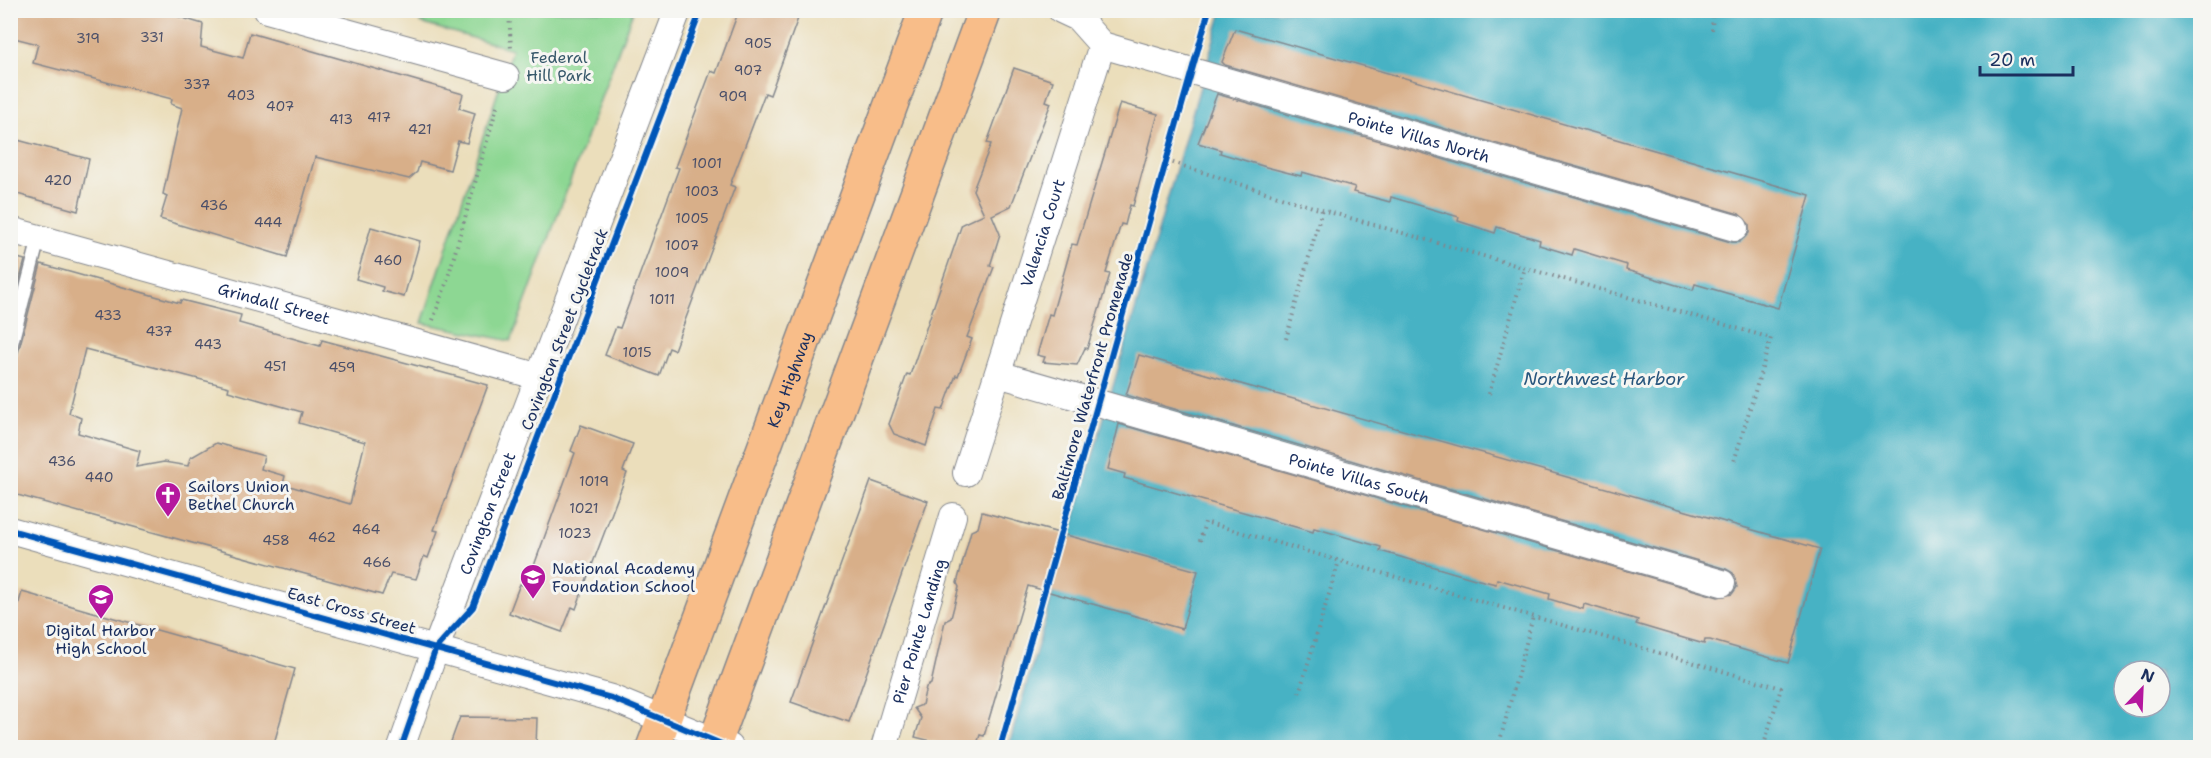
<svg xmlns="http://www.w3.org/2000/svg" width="2211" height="758" font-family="'Shantell Sans',sans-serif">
<rect width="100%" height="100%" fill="#f6f6f2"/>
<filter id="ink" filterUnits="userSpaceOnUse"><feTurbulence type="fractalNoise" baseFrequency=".0167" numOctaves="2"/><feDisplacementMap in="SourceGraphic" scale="12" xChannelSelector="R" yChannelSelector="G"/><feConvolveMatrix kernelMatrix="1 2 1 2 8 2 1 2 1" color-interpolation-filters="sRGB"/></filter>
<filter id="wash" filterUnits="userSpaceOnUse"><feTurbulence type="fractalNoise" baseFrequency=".008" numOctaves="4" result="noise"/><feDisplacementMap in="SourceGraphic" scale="24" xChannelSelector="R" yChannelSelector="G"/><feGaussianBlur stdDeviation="1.35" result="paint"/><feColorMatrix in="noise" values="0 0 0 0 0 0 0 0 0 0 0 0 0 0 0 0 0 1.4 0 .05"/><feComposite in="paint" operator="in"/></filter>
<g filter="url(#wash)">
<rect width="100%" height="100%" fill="#ebdebb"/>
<polygon fill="#8dd793" stroke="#548378" stroke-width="1.5" points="424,11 633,11 511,341 422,323 512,49 420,23"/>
<path fill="#47b2c4" stroke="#317091" stroke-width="1.5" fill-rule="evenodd" d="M1222,11H2200V747L1008,748ZM2124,671H2160V707H2124Z"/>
<g id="blocks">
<g fill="#d8af89" fill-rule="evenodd">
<polygon points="10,10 156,10 203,24 201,47 243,58 250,33 463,94 459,108 475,113 467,143 458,141 450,170 420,162 417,172 409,179 315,157 287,257 160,219 167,196 163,194 182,108 171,104 172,99 33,63 38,44 10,37"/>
<polygon points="739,10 801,10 770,95 765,93 730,185 735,187 674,350 669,348 659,376 605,355 616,327 620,328 669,195 679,168 675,167 711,71 716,73"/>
<polygon points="1235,29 1810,195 1778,308 1695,284 1693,290 1626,270 1627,265 1574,249 1572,255 1539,245 1540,240 1497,227 1495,233 1458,221 1459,217 1391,197 1390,202 1353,192 1355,187 1302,172 1301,176 1266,167 1220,153 1221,150 1198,143 1217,94 1731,242 1739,242 1749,233 1749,224 1739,214 1225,65 1222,62"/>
<polygon points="1014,68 1053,81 1046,101 1051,103 1011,206 992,215 1000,234 990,266 994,267 967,337 972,339 958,376 956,375 943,410 938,409 926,446 894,434 889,424 907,374 910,375 962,224 984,214 973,190 991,144 987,143"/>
<polygon points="1120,103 1158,114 1133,206 1130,205 1125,225 1121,224 1106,273 1110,274 1087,349 1085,348 1077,365 1043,362 1045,357 1037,355 1049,314 1052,315 1072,244 1077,245"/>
<polygon points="10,138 89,159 78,211 10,192"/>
<polygon points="371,227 420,241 404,297 382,291 383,287 356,279"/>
<polygon points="10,256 25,260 10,316"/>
<path d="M41,264L180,303L181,300L241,315L239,323L320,346L322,340L488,385L434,530L438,531L428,558L424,556L416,579L391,574L382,595L10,493V359L18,353ZM85,349L229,387L228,391L302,412L299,423L365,442L350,504L283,484L285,476L261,469L264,456L216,443L190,458L188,466L164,462L136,467L140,451L78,433L81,418L69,413Z"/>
<polygon points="1139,355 1820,549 1788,663 1710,640 1705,640 1704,644 1656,630 1636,624 1638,620 1584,604 1583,609 1549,599 1550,594 1497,579 1496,584 1475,579 1380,551 1381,547 1314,528 1313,532 1124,478 1125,474 1108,469 1119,424 1718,597 1732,594 1737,587 1733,573 1726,569 1126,395"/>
<polygon points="581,425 633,444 623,471 627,473 586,581 576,609 572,607 562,632 509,613 520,584 525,586 535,563 575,453 571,451"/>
<polygon points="871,481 928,501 849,722 791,702"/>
<polygon points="982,512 1198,571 1182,629 1028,586 984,736 980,735 976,747 955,747 915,737 921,718 914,708 922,705 926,687 931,684 945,621 951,618 959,587 957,583 971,531 978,528"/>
<polygon points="22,592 295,669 273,747 10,747 10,633"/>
<polygon points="460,717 537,718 536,747 449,747"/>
</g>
</g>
</g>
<g filter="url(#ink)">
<use href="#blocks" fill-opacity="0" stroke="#83868c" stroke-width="1.5"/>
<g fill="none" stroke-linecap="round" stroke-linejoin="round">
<g stroke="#83868c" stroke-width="15">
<polyline id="lane" points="10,351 39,238"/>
</g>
<g stroke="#83868c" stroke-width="28">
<g id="street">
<polyline points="267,10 506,76"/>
<path id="s1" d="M1102,45L1735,228"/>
<path id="s2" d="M10,230L540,377"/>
<path id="s3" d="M998,374L1722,583"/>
<path id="s4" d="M966,473L1102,45L1078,18L1061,10"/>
<polyline points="10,530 611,698 730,747"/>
<path id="s5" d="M401,748L436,648L678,10"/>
<path id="s6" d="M884,748L953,516"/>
</g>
</g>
<g stroke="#83868c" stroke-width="36">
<g id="primary">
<path id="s7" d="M653,748L926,10"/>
<polyline points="713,748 985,10"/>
</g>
</g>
<g stroke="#83868c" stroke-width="4" stroke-dasharray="1.5 4.5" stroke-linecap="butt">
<polyline points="509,10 511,50"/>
<polyline points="1712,30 1713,10"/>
<polyline points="1167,161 1322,210 1771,338 1733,465"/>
<polyline points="433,320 446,284 498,103"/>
<polyline points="1286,339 1322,210"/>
<polyline points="1489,394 1525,267"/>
<polyline points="1200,541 1205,522 1781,688 1763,748"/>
<polyline points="1299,693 1339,561"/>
<polyline points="1498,748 1533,617"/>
</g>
<use href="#lane" stroke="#fff" stroke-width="12"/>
<use href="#street" stroke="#fff" stroke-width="26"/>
<use href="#primary" stroke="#f8bd89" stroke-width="33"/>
<g stroke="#f6f6f2" stroke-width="10">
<g id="cycleway">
<polyline points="10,530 611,698 731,748"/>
<polyline points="401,748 436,648 473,607 701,10"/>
<polyline points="1000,748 1209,10"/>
</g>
</g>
<use href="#cycleway" stroke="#0057b8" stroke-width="6"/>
</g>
</g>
<defs>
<g id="church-pin" transform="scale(1.35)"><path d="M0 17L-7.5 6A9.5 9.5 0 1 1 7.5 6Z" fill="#b5179e" stroke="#f6f6f2"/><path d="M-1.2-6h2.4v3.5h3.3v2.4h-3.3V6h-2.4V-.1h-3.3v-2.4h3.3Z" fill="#fff"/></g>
<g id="school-pin" transform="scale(1.35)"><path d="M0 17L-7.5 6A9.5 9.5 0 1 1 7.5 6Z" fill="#b5179e" stroke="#f6f6f2"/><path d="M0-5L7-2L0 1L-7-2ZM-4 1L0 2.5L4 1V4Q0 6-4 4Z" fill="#fff"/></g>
</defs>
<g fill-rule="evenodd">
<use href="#church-pin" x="168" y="495"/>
<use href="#school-pin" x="533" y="577"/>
<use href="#school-pin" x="101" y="597"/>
</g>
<g text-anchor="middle" stroke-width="6" stroke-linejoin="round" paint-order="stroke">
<g font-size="14" fill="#4a4f69">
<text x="152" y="42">331</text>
<text x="88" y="43">319</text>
<text x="758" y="48">905</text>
<text x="748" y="75">907</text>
<text x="197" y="89">337</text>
<text x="241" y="100">403</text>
<text x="733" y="101">909</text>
<text x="280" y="111">407</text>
<text x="379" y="122">417</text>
<text x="341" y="124">413</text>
<text x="420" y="134">421</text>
<text x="707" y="168">1001</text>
<text x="58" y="185">420</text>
<text x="702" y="196">1003</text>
<text x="214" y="210">436</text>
<text x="692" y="223">1005</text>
<text x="268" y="227">444</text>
<text x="682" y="250">1007</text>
<text x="388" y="265">460</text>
<text x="672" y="277">1009</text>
<text x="662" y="304">1011</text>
<text x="108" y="320">433</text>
<text x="159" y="336">437</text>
<text x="208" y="349">443</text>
<text x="637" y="357">1015</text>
<text x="275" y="371">451</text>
<text x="342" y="372">459</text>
<text x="62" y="466">436</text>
<text x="99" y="482">440</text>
<text x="594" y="486">1019</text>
<text x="584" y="513">1021</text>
<text x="366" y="534">464</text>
<text x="575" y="538">1023</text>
<text x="322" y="542">462</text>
<text x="276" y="545">458</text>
<text x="377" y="567">466</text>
</g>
<g font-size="16" fill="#38596b" stroke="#f6f6f2">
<text x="559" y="63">Federal<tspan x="559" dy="18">Hill Park</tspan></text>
</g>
<g font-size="16" fill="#1b2f5e" stroke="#f6f6f2">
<text dy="6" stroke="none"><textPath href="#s1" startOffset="330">Pointe Villas North</textPath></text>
<text dy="6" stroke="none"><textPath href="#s4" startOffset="252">Valencia Court</textPath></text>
<text dy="6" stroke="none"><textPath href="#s2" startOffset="274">Grindall Street</textPath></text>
<text transform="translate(564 329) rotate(-69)" y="6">Covington Street Cycletrack</text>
<text transform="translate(1092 376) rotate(-74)" y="6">Baltimore Waterfront Promenade</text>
<text dy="6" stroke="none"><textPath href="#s7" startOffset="393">Key Highway</textPath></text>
<text dy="6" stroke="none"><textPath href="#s3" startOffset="376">Pointe Villas South</textPath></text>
<text dy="6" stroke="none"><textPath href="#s5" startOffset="250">Covington Street</textPath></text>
<text transform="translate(352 610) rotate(16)" y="6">East Cross Street</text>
<text dy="6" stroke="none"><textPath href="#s6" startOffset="122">Pier Pointe Landing</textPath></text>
</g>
<g font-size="16" fill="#1b2f5e" stroke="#f6f6f2" text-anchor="start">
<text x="188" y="492">Sailors Union<tspan x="188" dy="18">Bethel Church</tspan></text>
<text x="552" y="574">National Academy<tspan x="552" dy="18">Foundation School</tspan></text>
<text x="101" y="636" text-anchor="middle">Digital Harbor<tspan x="101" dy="18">High School</tspan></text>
</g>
<g font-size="18" font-style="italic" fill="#28567d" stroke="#f6f6f2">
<text x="1604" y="385">Northwest Harbor</text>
</g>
</g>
<rect width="2211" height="758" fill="none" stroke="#f6f6f2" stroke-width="36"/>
<g transform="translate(2142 689) rotate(23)"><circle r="28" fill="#f6f6f2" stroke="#9ea6b7" stroke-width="1.5"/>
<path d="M0-4.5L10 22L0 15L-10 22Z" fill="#b5179e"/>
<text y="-9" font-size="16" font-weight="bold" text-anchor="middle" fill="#1b2f5e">N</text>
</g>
<path d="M1980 66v9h93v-9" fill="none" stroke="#1b2f5e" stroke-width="3"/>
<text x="1989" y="66" font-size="18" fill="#1b2f5e" stroke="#f6f6f2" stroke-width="4.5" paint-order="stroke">20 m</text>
</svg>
